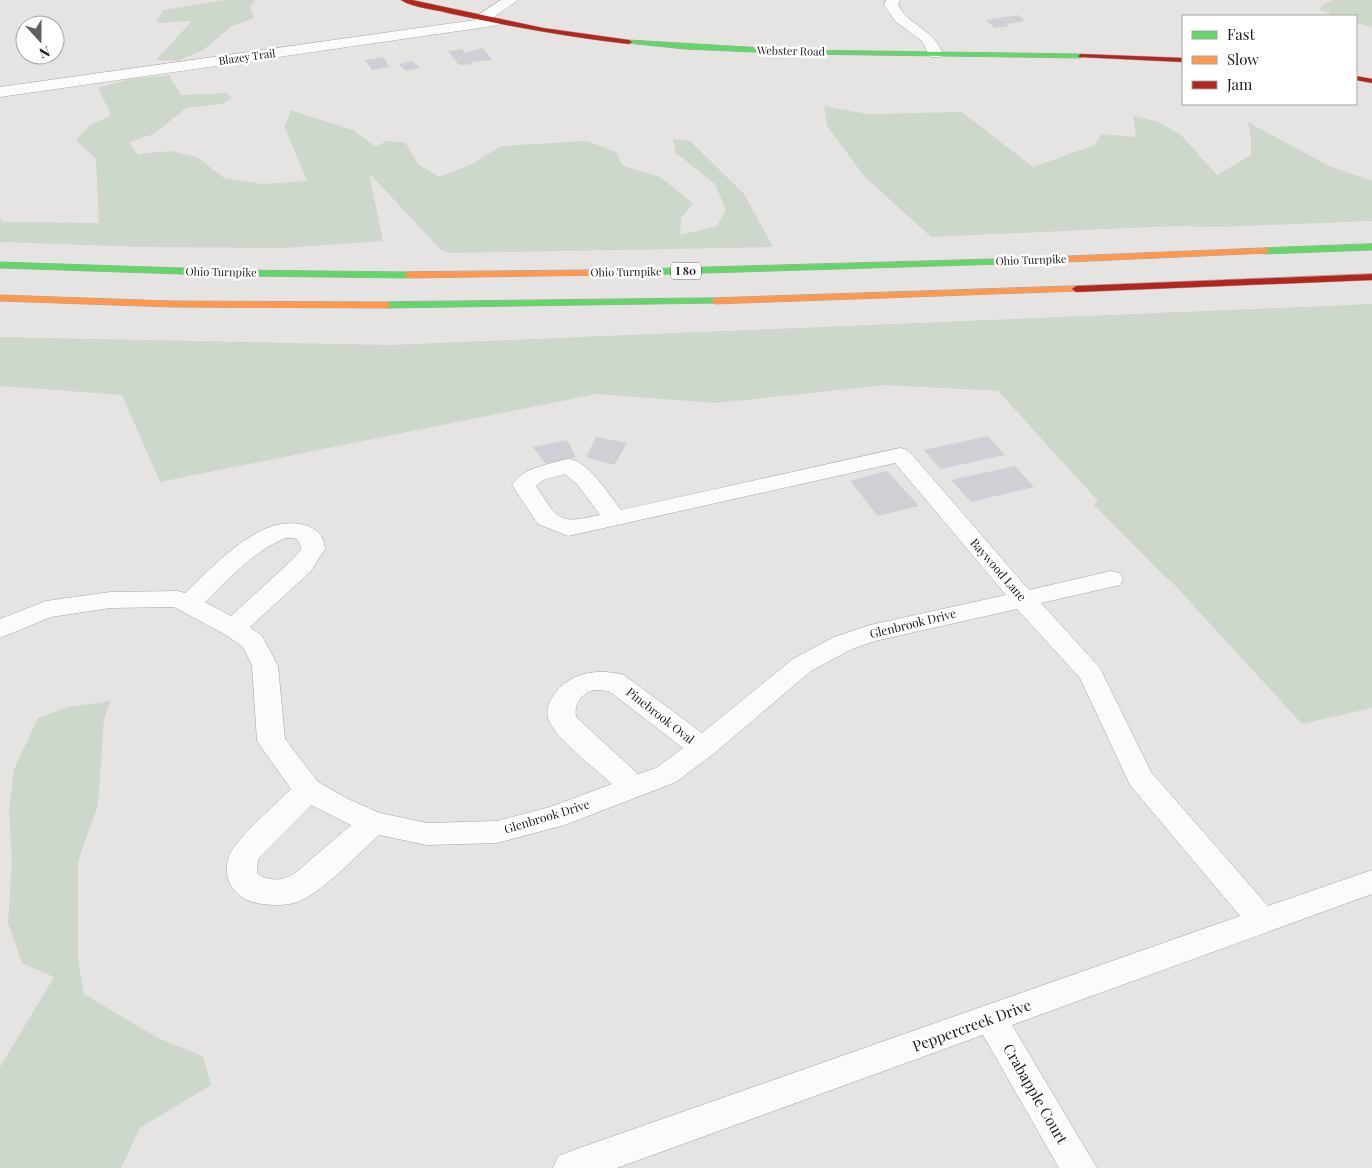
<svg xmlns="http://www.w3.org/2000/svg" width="1372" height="1168" font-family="'Playfair Display',serif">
<rect width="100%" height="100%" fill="#e6e4e2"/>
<g fill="#ced7cb">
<polygon points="225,0 255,0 250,8 254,18 232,26 203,50 178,61 156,60 192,21 156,23 163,10"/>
<polygon points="1333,0 1372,0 1372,27 1356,23 1356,16 1336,16 1320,10 1321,6"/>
<polygon points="169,75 181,95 227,93 232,98 222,104 186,108 154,134 129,142 137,154 171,151 197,157 224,178 262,184 307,181 284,126 289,116 290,110 353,130 376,147 386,141 405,142 418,164 439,177 472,164 501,146 587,141 616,152 623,166 660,177 693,203 681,218 680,235 717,226 726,210 715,184 676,153 673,139 690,141 744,194 773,247 450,253 441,250 369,173 383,241 285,248 140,247 0,242 0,219 3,222 99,223 96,159 76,140 89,126 111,115 98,88 130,79"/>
<polygon points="824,106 868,114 962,112 1033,167 1095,145 1101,134 1136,137 1133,116 1159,122 1181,135 1217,175 1251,155 1251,137 1248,122 1329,166 1372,181 1372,221 1216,227 1175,226 931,237 864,176 827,126"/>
<polygon points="1372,304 1372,708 1302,724 1170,580 1167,579 1094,505 1098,501 998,391 886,385 716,403 596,394 160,482 122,395 0,386 0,337 389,345"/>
<polygon points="111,701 104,719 98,805 78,861 78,959 84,994 158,1038 203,1056 211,1085 140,1128 121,1168 0,1168 0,1067 54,977 22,963 8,923 12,862 9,810 14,769 38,718 68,707"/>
</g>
<g fill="#d1cfd5">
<polygon points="1018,15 1025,21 1007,24 1010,26 995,28 985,20"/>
<polygon points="483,48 492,60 472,62 472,64 463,65 458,64 448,51 462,49 465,53"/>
<polygon points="384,57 389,67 372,70 365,60"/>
<polygon points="413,61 420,68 406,71 398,64"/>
<polygon points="988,436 1005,455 940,469 924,450"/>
<polygon points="596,437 627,443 614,465 586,457"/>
<polygon points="567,440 576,457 546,464 533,447"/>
<polygon points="1015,466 1034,487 971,502 951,480"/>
<polygon points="887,471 919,506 878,516 850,481"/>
</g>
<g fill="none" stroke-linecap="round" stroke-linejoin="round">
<g stroke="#a6a5a4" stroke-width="1">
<g id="street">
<polygon points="501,0 518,0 493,18 498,19 500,22 498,25 493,26 0,97 0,87 475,20 476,16"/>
<path d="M886,0H900L898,5C910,27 932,27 943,54L940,57H930L922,41L896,22L884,5Z"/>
<path d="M900,448L908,450L1029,590L1111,571L1120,573L1123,579L1120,585L1041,603L1100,668L1151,772L1268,906L1372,870V894L1012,1025L1097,1168H1059L983,1035L617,1168H553L558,1156L571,1151L1240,916L1130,785L1080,678L1017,609L875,641L852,649L811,671L712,755L676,782L565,825L497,843L427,845L379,835C357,855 326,889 300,901C286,907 261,906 247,900C226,890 220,865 235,846C249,827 274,806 291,789L257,741L252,666L243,647L224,634L174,607L110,608L51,617L0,638V619L46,601L110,592L178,591L185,593C214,566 260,513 304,525C317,528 324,536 325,549L310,572L250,627L262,636L278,666L285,739L318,782L348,799L380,813L427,823L497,821L550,807L612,784C596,769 554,738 548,718C546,709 549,703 553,696C568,672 599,668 624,675L702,733L793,659L834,637L870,625L1006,595L895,463L568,536L538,524L512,485C521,472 531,469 545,465C552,463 561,460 568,459C586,458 611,497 621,510ZM565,474L577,484L600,515C558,524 560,522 536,486L543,480ZM286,538C295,537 300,539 301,549L292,560L231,616L205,602C229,579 254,550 286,538ZM594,690L609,691L683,748L656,768L638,774L576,717C574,703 580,695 594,690ZM311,805L351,825L294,874C282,881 268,882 257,873L258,859Z"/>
</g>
</g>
<g stroke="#a6a5a4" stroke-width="1">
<g id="fast">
<polygon points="629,40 798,50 1081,54 1084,56 1081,58 798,54 685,49 627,43 627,41"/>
<polygon points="1372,244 1372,250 1265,254 1261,251 1265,248"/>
<polygon points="1001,259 1005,262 1004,264 607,276 603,273 607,270"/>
<polygon points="0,262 242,270 408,272 412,275 408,278 242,276 0,268"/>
<polygon points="715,298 719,301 718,303 387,308 383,305 387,302"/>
</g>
</g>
<g stroke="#a6a5a4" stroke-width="1">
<g id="slow">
<polygon points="1265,248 1268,249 1268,253 1001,265 997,262 1001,259"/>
<polygon points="607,270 611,273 610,275 408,278 404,275 408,272"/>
<polygon points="1076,286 1080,289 1079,291 715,304 711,301 715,298"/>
<polygon points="0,295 171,301 387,302 391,305 387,308 171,307 0,301"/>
</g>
</g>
<g stroke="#a6a5a4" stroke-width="1">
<g id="jam">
<path d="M401,0H412L543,28L629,40L632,42L629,44C568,37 508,26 448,13C434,9 413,8 401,0Z"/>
<polygon points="1081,54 1183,58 1183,62 1079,57 1078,56"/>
<polygon points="1356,76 1372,79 1372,83 1356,80"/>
<polygon points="1372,274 1372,280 1076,292 1072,289 1076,286"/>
</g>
</g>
<use href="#street" fill="#fbfbfb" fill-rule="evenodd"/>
<use href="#fast" fill="#63d668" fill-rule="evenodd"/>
<use href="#slow" fill="#ff974d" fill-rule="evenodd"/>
<use href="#jam" fill="#b3261e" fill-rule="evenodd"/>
</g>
<g text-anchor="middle" stroke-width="5" stroke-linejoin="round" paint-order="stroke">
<g font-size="11" fill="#1b1a19" stroke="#fff">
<text transform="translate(791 51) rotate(1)" y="4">Webster Road</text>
<text transform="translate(247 57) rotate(-8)" y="4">Blazey Trail</text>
<text transform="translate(1031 260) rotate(-2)" y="4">Ohio Turnpike</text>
<text transform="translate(221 272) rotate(1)" y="4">Ohio Turnpike</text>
<text transform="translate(626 272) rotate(-1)" y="4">Ohio Turnpike</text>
</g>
<rect fill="#fff" stroke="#5f5f5e" stroke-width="1" x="671" y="262.5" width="30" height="17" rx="4"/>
<g font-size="11" font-weight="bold" fill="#1b1a19">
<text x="686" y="275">I 80</text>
</g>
<g font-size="12" fill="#1b1a19" stroke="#fff">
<text transform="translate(998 570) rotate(49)" y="4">Baywood Lane</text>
<text transform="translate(913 624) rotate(-14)" y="4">Glenbrook Drive</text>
<text transform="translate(660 716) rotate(38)" y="4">Pinebrook Oval</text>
<text transform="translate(547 817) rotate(-17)" y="4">Glenbrook Drive</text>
</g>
<g font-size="15" fill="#1b1a19" stroke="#fff">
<text transform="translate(972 1026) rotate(-20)" y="5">Peppercreek Drive</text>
<text transform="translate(1035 1094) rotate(60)" y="5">Crabapple Court</text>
</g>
</g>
<rect x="1182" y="15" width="175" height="90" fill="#ffffff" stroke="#a4a3a3"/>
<rect x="1192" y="31" width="25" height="8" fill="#63d668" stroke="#a4a3a3"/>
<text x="1227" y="40" font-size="15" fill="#1b1a19">Fast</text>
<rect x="1192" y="56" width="25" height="8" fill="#ff974d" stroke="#a4a3a3"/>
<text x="1227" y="65" font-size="15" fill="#1b1a19">Slow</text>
<rect x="1192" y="81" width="25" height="8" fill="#b3261e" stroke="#a4a3a3"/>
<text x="1227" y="90" font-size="15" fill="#1b1a19">Jam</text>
<g transform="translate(40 40) rotate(159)"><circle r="24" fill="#ffffff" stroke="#a4a3a3"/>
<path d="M0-4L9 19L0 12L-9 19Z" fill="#62615f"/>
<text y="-8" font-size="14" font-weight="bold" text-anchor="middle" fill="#1b1a19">N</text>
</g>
</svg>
